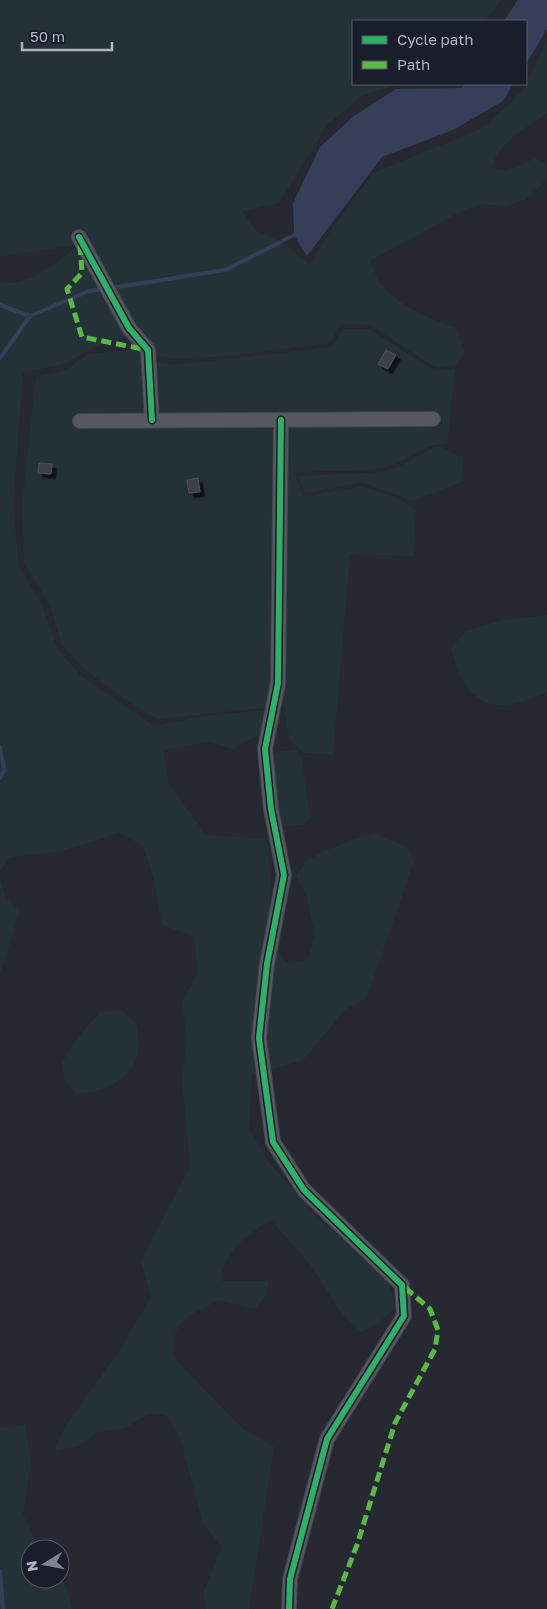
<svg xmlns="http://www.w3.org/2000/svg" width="547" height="1609" font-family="'Golos Text',sans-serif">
<defs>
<filter id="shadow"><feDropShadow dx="4.5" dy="4.5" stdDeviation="0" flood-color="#0009"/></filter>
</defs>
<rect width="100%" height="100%" fill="#262932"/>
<g fill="#243237">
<path d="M0,0H501L485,21H353V84H399L363,95L327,125L279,203L242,211L255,230L287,245L310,265L331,230L373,173L483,128L524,89L547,40V113C528,127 496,144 492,168L506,171L536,158L545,164L546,180L525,200L506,206L481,204L456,214L370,261C373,268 376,277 380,283C399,307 429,318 456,328L465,353L456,365L436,368L370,325L341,324L330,343L228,356L175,359L146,353L136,333L111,339L63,364L23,372L13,505L19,565L43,608L57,648L80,675L154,726L210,715L271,710L281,722C267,737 249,736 233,749L210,742L163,750L169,784L206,835L267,839L277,952L287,963L307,960L315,937L306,894L296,877L305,862L322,852L354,839L376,834L407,847L414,861L367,998L346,1009L303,1060L252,1075L249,1128L269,1163L313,1213L388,1281L396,1307L376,1325L361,1332L342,1314L309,1263L271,1220C248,1234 223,1251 221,1281H268L267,1294L255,1309L219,1300C187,1318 173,1316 173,1357L242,1428L274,1447L249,1609H206L203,1593L222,1547L203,1524L180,1437L165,1414H148L125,1428L98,1432L78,1446L54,1451L65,1426L118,1353L151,1297L141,1261L190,1167L182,1079L187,1040L182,1001L198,974L194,936L162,925L154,879L143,846L118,832C83,847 49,855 10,857L0,871V282C29,288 59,260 81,244L0,257Z"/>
<path d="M344,329H369L435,371L455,369L447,444C428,442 414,456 398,463C371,475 325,469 294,473L303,497L362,486L395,497L416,510L413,556L350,554L333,755L305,753L290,741L283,706L158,719L133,705L84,669L62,645L50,605L24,563L22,505L36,377L66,370L88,354L137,349L146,360L174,365L332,347Z"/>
<polygon points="437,446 462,457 464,481 412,501 363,482 305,493 299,476 382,472 398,467"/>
<path d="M547,615V692C515,706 485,717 463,681C457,672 455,659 451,648L466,631L503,620Z"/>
<polygon points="296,750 302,760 310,818 303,825 281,826 277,817 270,759 282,751"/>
<polygon points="0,879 5,896 20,911 0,974"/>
<path d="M121,1010C125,1014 133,1019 136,1024C138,1028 138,1035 138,1039C144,1074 105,1095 75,1093L64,1078L62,1062L77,1039L100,1012Z"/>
<polygon points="25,1424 31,1462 23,1514 39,1549 30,1549 30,1579 60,1579 67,1589 72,1609 0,1609 0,1428"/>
</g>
<g fill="#363e5a">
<polygon points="518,0 547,0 547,29 526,64 526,21 504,21"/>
<polygon points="464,84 513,84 503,101 453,130 382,157 307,256 294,235 293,203 320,147 354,116 396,89 461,88"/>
</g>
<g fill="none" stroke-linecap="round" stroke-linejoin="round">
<g stroke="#363e5a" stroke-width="4">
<polyline points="111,288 225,270 294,235"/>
<polyline points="0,305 30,316"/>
<polyline points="0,358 30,316 89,291 104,289"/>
<polyline points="0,747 4,770 0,778"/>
<polyline points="0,1571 3,1609"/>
</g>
</g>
<g fill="#3e4048" stroke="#4e5059" filter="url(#shadow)">
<polygon points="386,350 396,355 388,369 378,364"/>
<polygon points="39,463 52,464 51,474 38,473"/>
<polygon points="198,478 200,492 189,493 187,480"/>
</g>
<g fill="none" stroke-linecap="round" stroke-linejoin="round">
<g stroke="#42444b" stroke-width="16">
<g id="minor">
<polyline points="79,237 129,328 148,350 152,420"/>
<polyline points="281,420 278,683 265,749 271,809 284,875 267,964 259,1038 273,1142 304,1190 402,1285 404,1316 327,1439 290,1579 289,1609"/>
<polyline points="80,421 433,419"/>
</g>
</g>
<use href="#minor" stroke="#565860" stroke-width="14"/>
<g stroke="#58b947" stroke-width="5" stroke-dasharray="10 5" stroke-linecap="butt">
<polyline points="80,245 82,273 67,289 82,337 148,350"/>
<polyline points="332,1609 357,1545 395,1423 435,1349 438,1330 430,1309 402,1285"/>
</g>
<g stroke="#1a1e2b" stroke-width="9">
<g id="cycleway">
<polyline points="79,237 129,328 148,350 152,420"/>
<polyline points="281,420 278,683 265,749 271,809 284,875 267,964 259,1038 273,1142 304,1190 402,1285 404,1316 327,1439 290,1579 289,1609"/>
</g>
</g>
<use href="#cycleway" stroke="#2db169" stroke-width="6"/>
</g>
<rect x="352" y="20" width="175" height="65" fill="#1a1e2b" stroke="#565a68"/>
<rect x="362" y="36" width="25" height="8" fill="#2db169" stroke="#565a68"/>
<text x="397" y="45" font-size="15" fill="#afb3c3">Cycle path</text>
<rect x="362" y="61" width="25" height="8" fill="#58b947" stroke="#565a68"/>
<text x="397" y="70" font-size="15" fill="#afb3c3">Path</text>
<g transform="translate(45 1564) rotate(260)"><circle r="24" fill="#1a1e2b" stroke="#565a68"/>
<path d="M0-4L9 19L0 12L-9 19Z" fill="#7f8390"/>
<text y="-8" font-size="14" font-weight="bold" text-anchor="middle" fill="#afb3c3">N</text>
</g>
<path d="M22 42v8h90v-8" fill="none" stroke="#afb3c3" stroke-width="2.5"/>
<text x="30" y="42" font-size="15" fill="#afb3c3" stroke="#1a1e2b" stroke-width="4" paint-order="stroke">50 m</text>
</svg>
